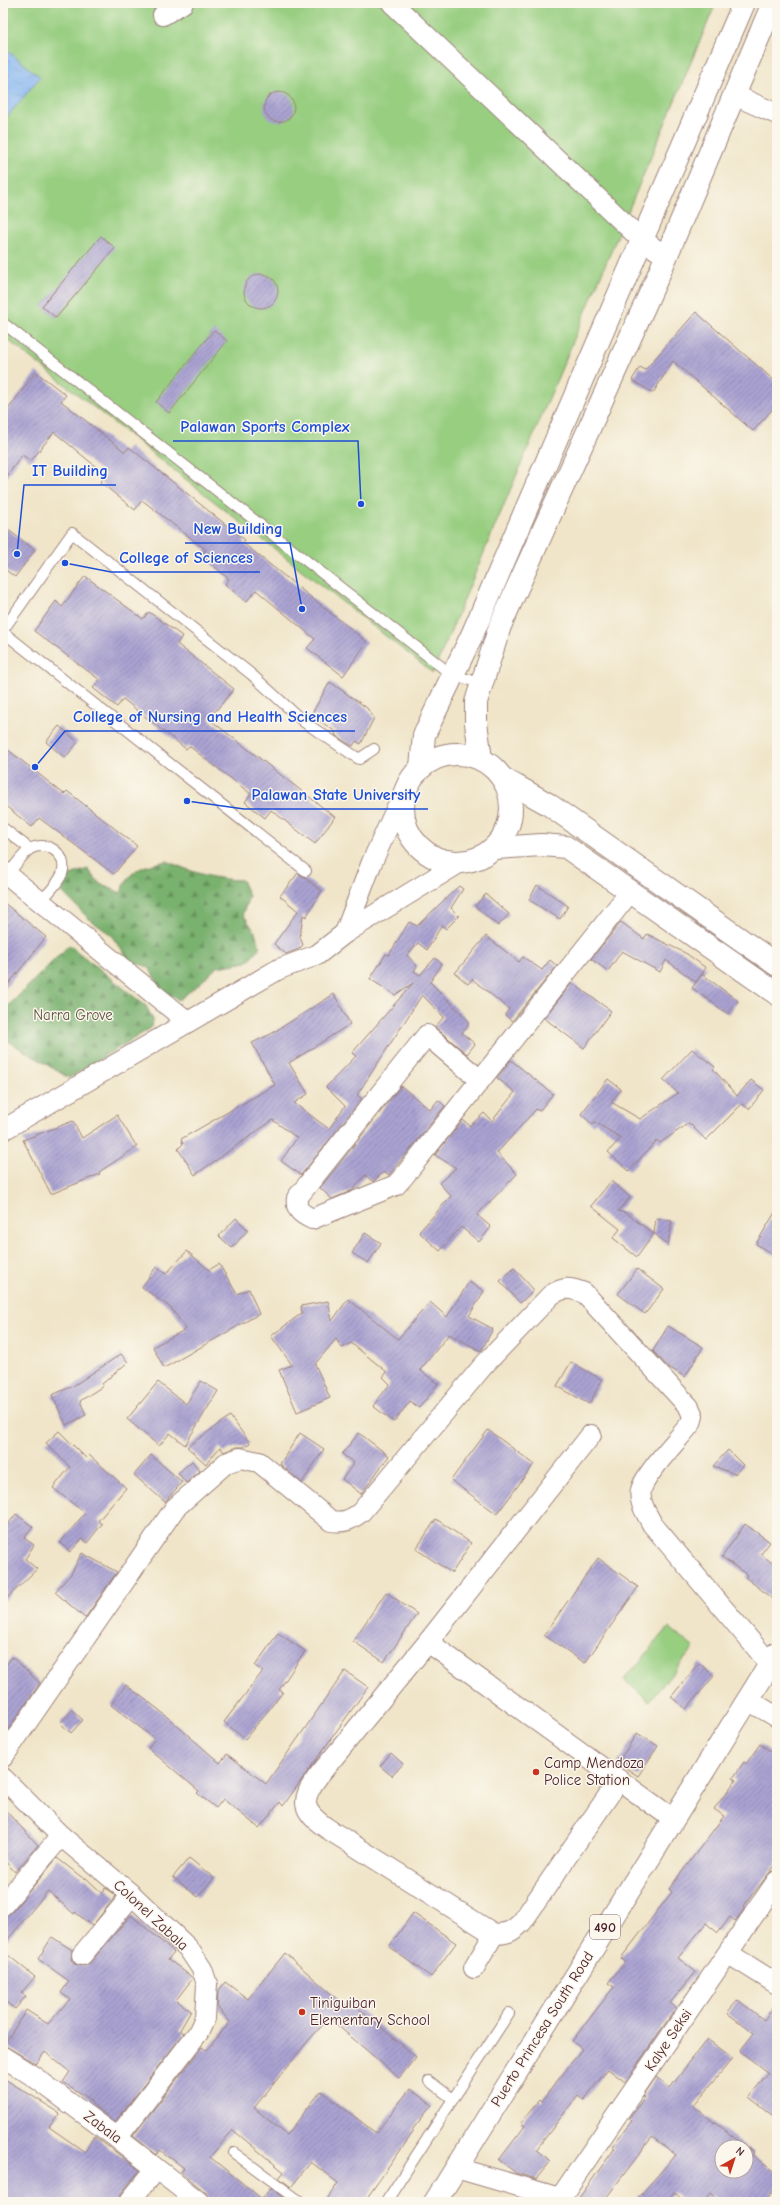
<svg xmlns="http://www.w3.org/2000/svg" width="780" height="2205" font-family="'Comic Neue',sans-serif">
<defs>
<pattern id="forest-firs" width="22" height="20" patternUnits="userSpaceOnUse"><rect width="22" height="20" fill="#79b16e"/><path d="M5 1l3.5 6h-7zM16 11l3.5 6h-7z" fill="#658f5b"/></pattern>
<pattern id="water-ripples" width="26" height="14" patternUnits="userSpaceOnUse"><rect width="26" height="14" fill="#85b6f1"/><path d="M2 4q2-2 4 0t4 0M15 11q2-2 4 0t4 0" fill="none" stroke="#6f93c3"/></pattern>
<pattern id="building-hatch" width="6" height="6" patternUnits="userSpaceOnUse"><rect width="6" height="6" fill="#aaa3d2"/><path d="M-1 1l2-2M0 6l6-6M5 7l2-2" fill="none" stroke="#8c84ab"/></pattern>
</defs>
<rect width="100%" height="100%" fill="#fbf7ec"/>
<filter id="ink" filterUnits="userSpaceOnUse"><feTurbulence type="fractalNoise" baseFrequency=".025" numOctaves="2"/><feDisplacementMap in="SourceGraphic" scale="8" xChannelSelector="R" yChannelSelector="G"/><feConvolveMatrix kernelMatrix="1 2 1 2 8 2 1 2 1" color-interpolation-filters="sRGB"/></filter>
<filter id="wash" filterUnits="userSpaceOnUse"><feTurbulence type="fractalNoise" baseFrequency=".012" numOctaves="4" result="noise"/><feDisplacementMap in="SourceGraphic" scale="16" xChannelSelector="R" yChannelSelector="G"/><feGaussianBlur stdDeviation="0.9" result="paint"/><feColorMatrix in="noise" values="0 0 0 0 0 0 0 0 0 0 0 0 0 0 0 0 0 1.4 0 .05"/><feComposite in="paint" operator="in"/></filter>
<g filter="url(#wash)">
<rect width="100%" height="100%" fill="#f0e5c9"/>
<g fill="url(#forest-firs)" stroke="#62684c">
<path d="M167,861C191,872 215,880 242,880L249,896L243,914L255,932L260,948L247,962L217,967L199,984L179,1000L161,990L149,967L130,961L110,934L89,919L62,892L67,876L88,869L100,884L121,893C129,868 144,866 167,861Z"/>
<polygon points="69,945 146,1006 153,1019 151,1028 69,1078 3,1038 3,1011"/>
</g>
<g fill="#97ce80" stroke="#707656">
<polygon points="3,3 716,3 433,673 3,336"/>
<polygon points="669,1627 694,1648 649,1701 624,1680"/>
</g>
<polygon fill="url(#water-ripples)" stroke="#686a8e" points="3,47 40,77 3,122"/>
<g id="blocks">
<g fill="url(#building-hatch)" fill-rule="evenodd">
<circle cx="279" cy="107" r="15"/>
<polygon points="101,236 115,248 56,318 42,306"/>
<circle cx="261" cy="291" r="17"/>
<polygon points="696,312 777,383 777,404 753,431 673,361 653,393 632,380 640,367 645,370"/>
<polygon points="214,330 227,341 169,413 156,402"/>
<polygon points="36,372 66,395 61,401 125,452 129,447 245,540 243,543 367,642 343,676 307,648 315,639 256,590 246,602 225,584 229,579 201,555 206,550 142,500 135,510 100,482 106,475 54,432 31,461 22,455 3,482 3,416"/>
<polygon points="3,526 35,550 15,577 3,568"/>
<polygon points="85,576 143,619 149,612 182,636 177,644 234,689 209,719 335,817 315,844 271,810 265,818 245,802 251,794 189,746 186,749 123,699 117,707 93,688 100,680 34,631 56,601 62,607"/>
<polygon points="330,682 367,708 374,718 361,744 356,741 353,746 347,743 335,735 336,732 311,715"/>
<polygon points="59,726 78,742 65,758 46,742"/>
<polygon points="3,746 64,794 67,791 137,846 114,874 39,818 32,827 3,804"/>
<polygon points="298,873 322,891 306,917 303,915 300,937 303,945 299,949 286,954 274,944 298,911 280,896"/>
<polygon points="537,885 568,906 560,919 529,900"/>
<polygon points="459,886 463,889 451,908 459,916 446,929 442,925 427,950 418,943 407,955 417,966 414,971 420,975 435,958 442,964 430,982 468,1020 468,1026 462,1033 475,1044 467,1054 435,1027 444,1017 422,995 357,1095 362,1099 301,1175 281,1161 297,1138 273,1120 195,1175 178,1149 183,1144 181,1139 275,1085 252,1043 271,1034 334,994 350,1024 289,1063 308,1094 294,1103 329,1129 345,1106 326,1087 356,1056 352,1053 413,983 395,995 370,979 386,954 389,955 409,922 417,926"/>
<polygon points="486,894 509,914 498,926 475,906"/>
<polygon points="3,902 46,937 3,991"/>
<polygon points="621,922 644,939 647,934 687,954 706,968 696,982 666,960 660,972 622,951 608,971 591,959"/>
<polygon points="486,936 519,962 523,957 542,970 550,960 557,966 512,1021 505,1015 509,1009 472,979 468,984 455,973"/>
<polygon points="702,974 738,1001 728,1014 692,988"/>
<polygon points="572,983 611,1011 584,1048 544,1018"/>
<polygon points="692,1049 715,1067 713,1069 737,1096 751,1080 764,1090 749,1109 742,1104 706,1140 689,1123 660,1143 657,1140 629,1171 608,1152 621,1138 595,1122 593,1125 581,1114 608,1079 621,1089 611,1102 640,1119 678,1093 663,1080"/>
<polygon points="511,1060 553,1094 539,1111 536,1109 497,1153 517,1174 477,1215 491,1227 479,1242 461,1227 440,1251 419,1232 451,1196 439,1183 456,1168 435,1155 463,1120 470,1126 484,1113 492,1121 515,1092 497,1078"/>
<polygon points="401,1086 430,1110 438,1100 445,1106 389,1175 383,1172 373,1182 365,1175 353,1190 332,1199 320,1188"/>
<polygon points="117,1115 137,1147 99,1172 100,1174 51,1194 23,1140 73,1121 82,1138"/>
<polygon points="611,1181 630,1197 618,1211 626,1213 654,1234 637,1257 613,1238 620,1229 591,1206"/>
<polygon points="777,1209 777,1257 756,1244"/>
<polygon points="236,1218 248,1230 232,1248 219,1236"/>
<polygon points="656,1218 672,1221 668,1246 654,1233"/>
<polygon points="365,1233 381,1243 368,1263 352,1253"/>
<polygon points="187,1251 209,1270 219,1264 237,1294 249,1289 259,1314 164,1368 153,1347 186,1329 171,1308 142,1287 156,1267 166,1274"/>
<polygon points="514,1268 534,1290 520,1303 500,1281"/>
<polygon points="637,1269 664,1289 645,1314 618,1294"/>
<polygon points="469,1282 484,1291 469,1316 493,1329 481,1351 449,1334 420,1370 438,1384 419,1408 410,1401 394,1422 373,1406 390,1384 383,1377 387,1372 351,1343 342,1348 336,1339 315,1364 330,1398 297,1412 279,1370 292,1365 271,1336 302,1313 301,1306 328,1301 332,1321 348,1299 398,1339 430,1302 447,1317"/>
<polygon points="668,1326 703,1347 685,1377 667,1366 653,1351"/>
<polygon points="121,1354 128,1362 102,1384 103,1386 80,1401 86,1415 66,1425 52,1395 73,1386"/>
<polygon points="571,1362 602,1380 589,1404 557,1386"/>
<polygon points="201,1381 218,1391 185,1445 170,1433 159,1446 127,1419 158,1382 186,1404"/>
<polygon points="230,1416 250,1443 244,1447 236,1447 224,1452 220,1447 206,1464 187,1447"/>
<polygon points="488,1430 534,1464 497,1514 451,1480"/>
<polygon points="59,1431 86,1458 89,1455 126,1488 98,1521 102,1524 87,1543 82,1539 70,1552 60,1543 85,1513 53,1488 70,1467 46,1443"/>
<polygon points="300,1433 324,1449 302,1483 280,1464"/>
<polygon points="359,1433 389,1456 361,1494 342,1479 354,1463 342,1454"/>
<polygon points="728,1450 743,1465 735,1474 713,1466"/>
<polygon points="151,1455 182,1482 165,1502 134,1475"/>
<polygon points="192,1461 200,1471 186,1483 178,1473"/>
<polygon points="16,1514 33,1527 24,1538 34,1545 25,1559 37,1569 3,1602 3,1531"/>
<polygon points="436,1519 471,1543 452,1573 416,1549"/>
<polygon points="745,1524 770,1542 761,1554 777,1567 777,1602 745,1577 747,1575 722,1557"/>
<polygon points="82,1553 117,1572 85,1618 55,1592 71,1574"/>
<polygon points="598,1558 638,1587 585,1663 544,1635"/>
<polygon points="386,1592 417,1614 384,1662 353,1641"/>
<polygon points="278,1633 305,1651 279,1690 283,1692 245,1739 224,1722 263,1671 255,1666"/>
<polygon points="12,1657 40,1683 3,1737 3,1669"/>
<polygon points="699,1663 714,1676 686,1709 671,1697"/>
<polygon points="345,1671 368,1687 283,1806 280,1802 259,1828 223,1799 216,1808 197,1793 199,1791 148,1748 155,1739 111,1705 126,1685 158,1709 220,1763 227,1754 266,1784"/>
<polygon points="72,1710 83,1720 71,1733 60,1723"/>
<polygon points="637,1733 658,1746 638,1776 618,1763"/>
<polygon points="760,1744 777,1756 777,1863 743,1907 745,1908 735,1921 730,1917 718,1933 706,1923 678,1958 696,1972 670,2003 676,2008 625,2082 608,2069 584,2100 578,2095 536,2150 551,2161 536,2179 516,2173 499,2160 525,2126 521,2123 539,2100 541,2102 582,2049 572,2041 614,1987 608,1983 625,1962 621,1958 672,1892 669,1889 724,1816 714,1809 736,1780 733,1778 744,1762 746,1764"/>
<polygon points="391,1753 403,1764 392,1776 380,1766"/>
<polygon points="3,1808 38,1845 15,1872 3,1859"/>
<polygon points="57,1858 84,1879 85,1877 102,1893 105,1888 116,1896 92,1926 75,1912 74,1914 48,1891 3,1945 3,1916 12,1912"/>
<polygon points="189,1858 214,1878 198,1897 173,1877"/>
<polygon points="413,1913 456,1943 431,1977 389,1947"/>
<polygon points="131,1915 174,1952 168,1959 193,1978 176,2000 191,2011 180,2030 184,2033 115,2122 92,2104 93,2101 63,2082 70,2072 45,2052 36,2064 4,2045 26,2010 48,2024 70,1999 61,1993 69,1981 38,1959 52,1937 72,1950 71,1959 74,1964 86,1966 91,1962"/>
<polygon points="3,1951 35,1977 21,1993 26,1996 15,2009 3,2000"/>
<polygon points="285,1953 346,2007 351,2002 416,2057 399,2078 329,2018 308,2041 254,2108 287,2135 321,2091 376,2133 410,2089 432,2105 412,2130 414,2131 364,2202 325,2202 338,2183 311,2162 291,2187 279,2178 284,2172 233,2130 210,2157 262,2199 271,2188 283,2197 280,2202 210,2202 206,2193 181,2172 184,2168 160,2150 157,2155 133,2136 202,2047 206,2050 208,2049 230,2022 217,2006 218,1992 225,1982 248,1999"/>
<polygon points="738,2000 764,2020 777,2003 777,2119 749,2097 768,2073 740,2051 754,2033 727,2013"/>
<path d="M707,2039L733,2058L693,2106L754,2153L752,2155L777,2174V2186L764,2202H720L711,2194L704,2202H685L674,2192L667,2202H634L676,2155L652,2137L603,2202H576L615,2148L612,2146L632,2121L629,2118L645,2097L643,2096L656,2077L670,2088ZM722,2147H746V2171H722Z"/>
<polygon points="3,2078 60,2113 49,2127 85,2152 94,2136 140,2170 120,2195 118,2202 3,2202"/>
</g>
</g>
</g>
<g filter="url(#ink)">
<use href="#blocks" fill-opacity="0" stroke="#9d827a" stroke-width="1"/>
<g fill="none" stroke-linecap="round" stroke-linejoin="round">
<g stroke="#9d827a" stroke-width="12">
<g id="lane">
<polyline points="3,323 452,675 481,683"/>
<polyline points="3,630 72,533 251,674 304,722 359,759 374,749"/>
<polyline points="3,632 306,871"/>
<polyline points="3,828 30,849"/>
<path d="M8,874C15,866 22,855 30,849C47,839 69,855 62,874C58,884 48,893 41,901"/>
<polyline points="429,2081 453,2099"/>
<polyline points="234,2153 301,2202"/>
<polyline points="386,2202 509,2013"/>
</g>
</g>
<g stroke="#9d827a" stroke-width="22">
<g id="street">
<polyline points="392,3 623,222 642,240 666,256"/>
<polyline points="163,15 183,3"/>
<polyline points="734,95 777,114"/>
<polyline points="3,871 188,1022"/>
<polyline points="345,933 372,862 408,783"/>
<path d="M480,1080L427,1035L297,1198C295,1210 302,1214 312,1219L396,1185L404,1176L630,892"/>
<polyline points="3,1130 279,969 317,955 345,933 459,863"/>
<polyline points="428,1642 673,1819"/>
<polyline points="748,1700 777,1717"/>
<path d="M3,1757L175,1508L226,1463L240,1458L259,1462L331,1521C344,1523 351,1520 361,1512L483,1366L551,1295C564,1287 569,1287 584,1293L689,1407L693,1416L691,1423C679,1439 645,1473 641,1490C638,1502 647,1514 652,1524L770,1664"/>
<polyline points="3,1778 61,1836 132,1895 188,1948 202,1969 207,1984 205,2018 198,2033 117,2138"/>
<polyline points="3,1905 61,1836"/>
<path d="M494,1934L328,1829C302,1811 299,1801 319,1775L428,1642L591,1435"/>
<polyline points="729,1954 777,1984"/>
<polyline points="82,1955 132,1895"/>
<path d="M474,1968L494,1934C507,1934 512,1932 522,1922L619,1780"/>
<polyline points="3,2057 33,2076 117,2138 199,2202"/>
<polyline points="456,2168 560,2198 565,2202"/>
<polyline points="560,2198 777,1881"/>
<polyline points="129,2202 156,2169"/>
</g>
</g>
<g stroke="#9d827a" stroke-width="24">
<g id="secondary">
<circle cx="457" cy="808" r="54"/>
<polyline points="481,759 476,723 476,702 500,626 658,276 773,3"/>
<polyline points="421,767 424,735 472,635 744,3"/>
<polyline points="502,778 548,804 777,965"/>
<polyline points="496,848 542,845 566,847 777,994"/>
</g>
</g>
<g stroke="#9d827a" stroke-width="24">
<polyline id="primary" points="435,2202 777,1653"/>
</g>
<use href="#lane" stroke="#fff" stroke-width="10"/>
<use href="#street" stroke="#fff" stroke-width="20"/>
<use href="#secondary" stroke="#fff" stroke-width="22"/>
<use href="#primary" stroke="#fff" stroke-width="22"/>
</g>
</g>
<g fill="#c8321e" stroke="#fbf7ec" stroke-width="1.5">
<circle cx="536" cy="1772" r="4"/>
<circle cx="302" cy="2012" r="4"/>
</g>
<g text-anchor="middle" stroke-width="3" stroke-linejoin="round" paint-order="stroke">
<rect fill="#fbf7ec" stroke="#7f6065" stroke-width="1" x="590" y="1915" width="30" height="24" rx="3"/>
<g font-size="14" font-weight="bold" fill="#4a1f2b">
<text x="605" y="1932">490</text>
</g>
<g font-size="15" fill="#615444" stroke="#fbf7ec">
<text x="73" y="1020">Narra Grove</text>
</g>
<g font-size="15" fill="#4a1f2b" stroke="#fbf7ec" text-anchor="start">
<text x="544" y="1768">Camp Mendoza<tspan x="544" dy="17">Police Station</tspan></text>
<text x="310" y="2008">Tiniguiban<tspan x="310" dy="17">Elementary School</tspan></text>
</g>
<g font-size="15" fill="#4a1f2b" stroke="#fbf7ec">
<text transform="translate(151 1915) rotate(43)" y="5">Colonel Zabala</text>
<text transform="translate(542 2029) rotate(-58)" y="5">Puerto Princesa South Road</text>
<text transform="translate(668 2040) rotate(-56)" y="5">Kalye Seksi</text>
<text transform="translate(103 2127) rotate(37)" y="5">Zabala</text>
</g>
</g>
<path fill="none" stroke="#1d4ed8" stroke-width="1.5" d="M361 504L358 441H173M17 554L24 485H116M302 609L290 543H185M65 563L111 572H260M35 767L65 731H355M187 801L244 809H428"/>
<g fill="#1d4ed8" stroke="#fbf7ec" stroke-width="1.5">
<circle cx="361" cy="504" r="4"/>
<circle cx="17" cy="554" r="4"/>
<circle cx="302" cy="609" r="4"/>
<circle cx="65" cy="563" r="4"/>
<circle cx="35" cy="767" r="4"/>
<circle cx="187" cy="801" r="4"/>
</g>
<g font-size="16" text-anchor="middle" font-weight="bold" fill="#1d4ed8" stroke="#fbf7ec" stroke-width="3" stroke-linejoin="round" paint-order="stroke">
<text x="265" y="432">Palawan Sports Complex</text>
<text x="70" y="476">IT Building</text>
<text x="238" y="534">New Building</text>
<text x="186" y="563">College of Sciences</text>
<text x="210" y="722">College of Nursing and Health Sciences</text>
<text x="336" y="800">Palawan State University</text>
</g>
<rect width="780" height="2205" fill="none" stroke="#fbf7ec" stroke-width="16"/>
<g transform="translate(734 2159) rotate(39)"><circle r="19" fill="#fbf7ec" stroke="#b4a19f"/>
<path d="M0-3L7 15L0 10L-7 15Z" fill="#c8321e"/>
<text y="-6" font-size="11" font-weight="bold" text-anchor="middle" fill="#4a1f2b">N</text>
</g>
</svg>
